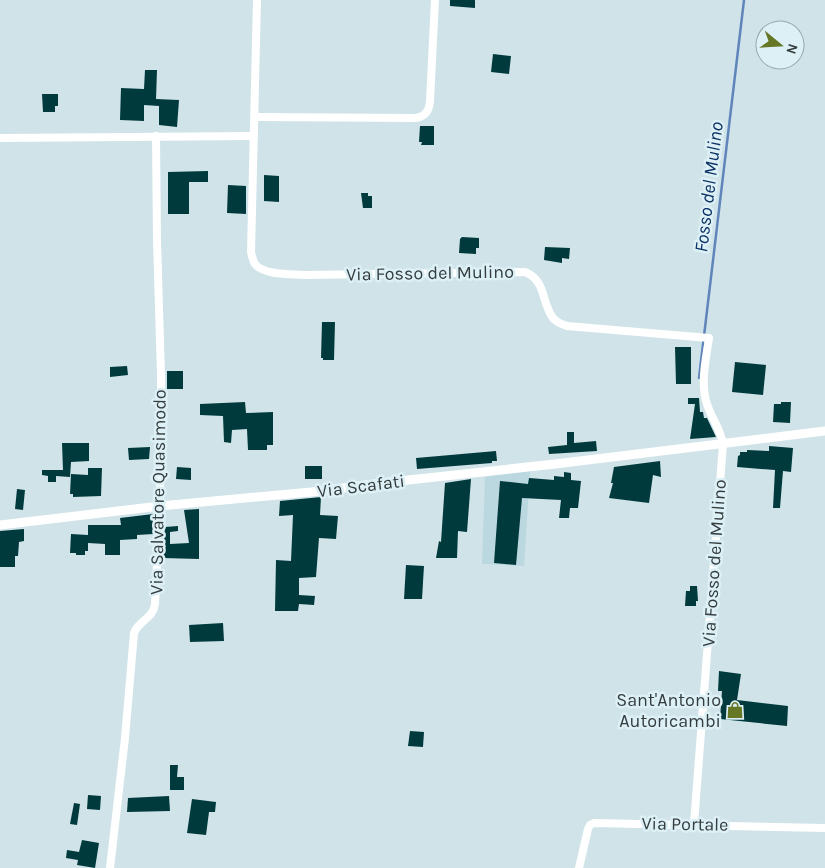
<svg xmlns="http://www.w3.org/2000/svg" width="825" height="868" font-family="Karla,sans-serif">
<rect width="100%" height="100%" fill="#cfe3e9"/>
<polygon fill="#bbd8e0" points="530,471 524,566 482,564 485,477"/>
<g fill="none" stroke-linecap="round" stroke-linejoin="round">
<polyline stroke="#5f85ba" stroke-width="2.5" points="699,378 744,0"/>
</g>
<g fill="#003a3c">
<polygon points="450,0 475,0 475,8 450,6"/>
<polygon points="493,54 511,56 509,74 491,72"/>
<polygon points="145,70 157,70 156,99 179,100 177,127 159,125 159,106 144,105 144,121 120,120 121,88 144,89"/>
<polygon points="42,94 58,94 58,106 55,106 55,112 43,112"/>
<polygon points="420,126 434,126 434,145 421,145 422,142 419,142"/>
<polygon points="208,171 208,182 189,182 189,214 168,214 168,172"/>
<polygon points="264,175 279,176 279,202 264,201"/>
<polygon points="228,185 246,186 246,214 227,213"/>
<polygon points="361,193 368,193 368,196 372,196 372,208 363,208"/>
<polygon points="462,237 479,238 479,248 476,248 476,254 459,253 460,239"/>
<polygon points="545,247 570,248 569,259 562,258 562,263 544,260"/>
<polygon points="322,322 335,322 334,360 323,360 323,358 321,358"/>
<polygon points="675,347 691,347 691,384 676,384"/>
<polygon points="735,362 766,365 763,395 732,392"/>
<polygon points="127,366 128,375 110,377 110,367"/>
<rect x="167" y="371" width="16" height="18"/>
<polygon points="688,398 699,398 700,412 703,412 704,418 707,418 716,437 690,439 695,404 688,404"/>
<polygon points="245,402 246,413 273,412 273,445 267,445 267,450 248,450 247,429 232,430 231,443 224,442 223,416 200,415 200,404"/>
<polygon points="781,402 791,402 790,423 773,422 774,404 781,404"/>
<polygon points="567,432 574,432 574,443 596,441 597,451 549,454 548,447 567,445"/>
<polygon points="62,443 89,443 89,461 71,462 70,477 56,476 56,482 48,482 48,476 42,475 42,470 63,470"/>
<polygon points="769,446 793,448 791,472 783,471 780,508 773,508 775,470 737,467 738,456 740,455 740,452 747,452 747,450 769,451"/>
<polygon points="150,447 149,459 129,460 128,448"/>
<polygon points="496,451 497,461 492,461 492,463 417,469 416,458"/>
<polygon points="660,461 661,477 653,475 649,503 609,498 613,483 611,483 614,467"/>
<rect x="305" y="466" width="17" height="13"/>
<polygon points="177,467 191,468 191,480 176,479"/>
<polygon points="88,468 102,468 101,496 73,497 73,494 70,494 71,474 88,475"/>
<polygon points="564,472 571,473 571,480 581,481 578,508 570,508 569,518 559,518 561,500 522,498 516,565 494,563 500,481 528,484 529,478 554,480 554,476 564,477"/>
<polygon points="471,479 467,532 458,531 457,558 436,558 439,541 441,542 445,483"/>
<polygon points="17,489 25,490 23,510 15,509"/>
<polygon points="321,497 320,515 338,516 336,539 319,538 316,577 299,578 299,595 315,596 314,605 299,604 298,611 275,611 276,560 291,561 293,515 279,516 280,501"/>
<polygon points="199,509 199,559 163,558 165,527 178,526 178,531 170,532 170,544 189,543 184,510"/>
<polygon points="153,514 153,534 137,535 137,539 120,540 120,555 105,555 105,544 88,543 88,551 85,551 85,555 76,555 76,553 70,553 71,534 88,535 88,525 121,525 120,518"/>
<polygon points="24,529 24,541 19,542 18,556 15,556 15,567 0,567 0,531"/>
<polygon points="406,565 424,566 422,599 404,599"/>
<polygon points="690,586 697,586 698,601 696,601 696,606 685,606 686,591 690,591"/>
<polygon points="223,623 224,641 190,642 189,625"/>
<polygon points="719,671 741,674 737,700 788,706 787,726 720,719 722,691 718,691"/>
<polygon points="410,731 424,732 423,747 408,746"/>
<polygon points="170,765 178,765 177,777 184,777 184,790 170,790"/>
<polygon points="88,795 101,796 100,810 87,809"/>
<polygon points="169,796 170,811 127,812 128,798"/>
<polygon points="192,799 216,802 215,812 209,812 206,835 187,833"/>
<polygon points="74,803 80,804 77,825 70,824"/>
<polygon points="82,840 99,843 95,868 77,865 78,860 66,858 67,850 79,852"/>
</g>
<g fill="none" stroke-linecap="round" stroke-linejoin="round">
<g stroke="#fff" stroke-width="8">
<path d="M257,0L251,252C252,256 253,261 255,264C263,275 291,274 304,275L525,272C547,281 541,303 553,318C557,323 562,324 567,326L709,338C706,359 700,384 707,404C712,420 720,427 723,444L694,824"/>
<path d="M255,117L416,118C426,116 429,111 430,101L435,0"/>
<polyline points="0,138 254,136"/>
<path d="M110,868L125,738L134,633C139,620 153,619 155,604L160,506L161,375L157,240L156,136"/>
<polyline points="579,868 588,829 590,825 594,823 825,828"/>
</g>
<polyline stroke="#fff" stroke-width="9" points="0,525 160,506 311,492 390,482 555,464 825,431"/>
</g>
<defs>
<g id="shop-bare" transform="scale(1.35)"><path d="M-5-2.5h2.3a2.7 3.5 0 0 1 5.4 0H5L5.5 6h-11ZM-1.5-2.5h3a1.5 2.3 0 0 0-3 0Z" fill="#667826" stroke="#dcf0f6" stroke-width="2.5" paint-order="stroke"/></g>
</defs>
<g fill-rule="evenodd">
<use href="#shop-bare" x="735" y="710"/>
</g>
<g text-anchor="middle" stroke-width="5" stroke-linejoin="round" paint-order="stroke">
<g font-size="18" fill="#353d3f" stroke="#dcf0f6">
<text transform="translate(430 273) rotate(-1)" y="6">Via Fosso del Mulino</text>
<text transform="translate(361 486) rotate(-7)" y="6">Via Scafati</text>
<text transform="translate(158 492) rotate(-89)" y="6">Via Salvatore Quasimodo</text>
<text transform="translate(714 563) rotate(-86)" y="6">Via Fosso del Mulino</text>
<text transform="translate(685 824) rotate(1)" y="6">Via Portale</text>
</g>
<g font-size="18" fill="#353d3f" stroke="#dcf0f6" text-anchor="end">
<text x="721" y="706">Sant'Antonio<tspan x="721" dy="21">Autoricambi</tspan></text>
</g>
<g font-size="19" font-style="italic" fill="#0c3365" stroke="#dcf0f6">
<text transform="translate(708 187) rotate(-83)" y="7">Fosso del Mulino</text>
</g>
</g>
<g transform="translate(780 45) rotate(108)"><circle r="24" fill="#dcf0f6" stroke="#99a8ad"/>
<path d="M0-4L9 19L0 12L-9 19Z" fill="#667826"/>
<text y="-8" font-size="14" font-weight="bold" text-anchor="middle" fill="#353d3f">N</text>
</g>
</svg>
